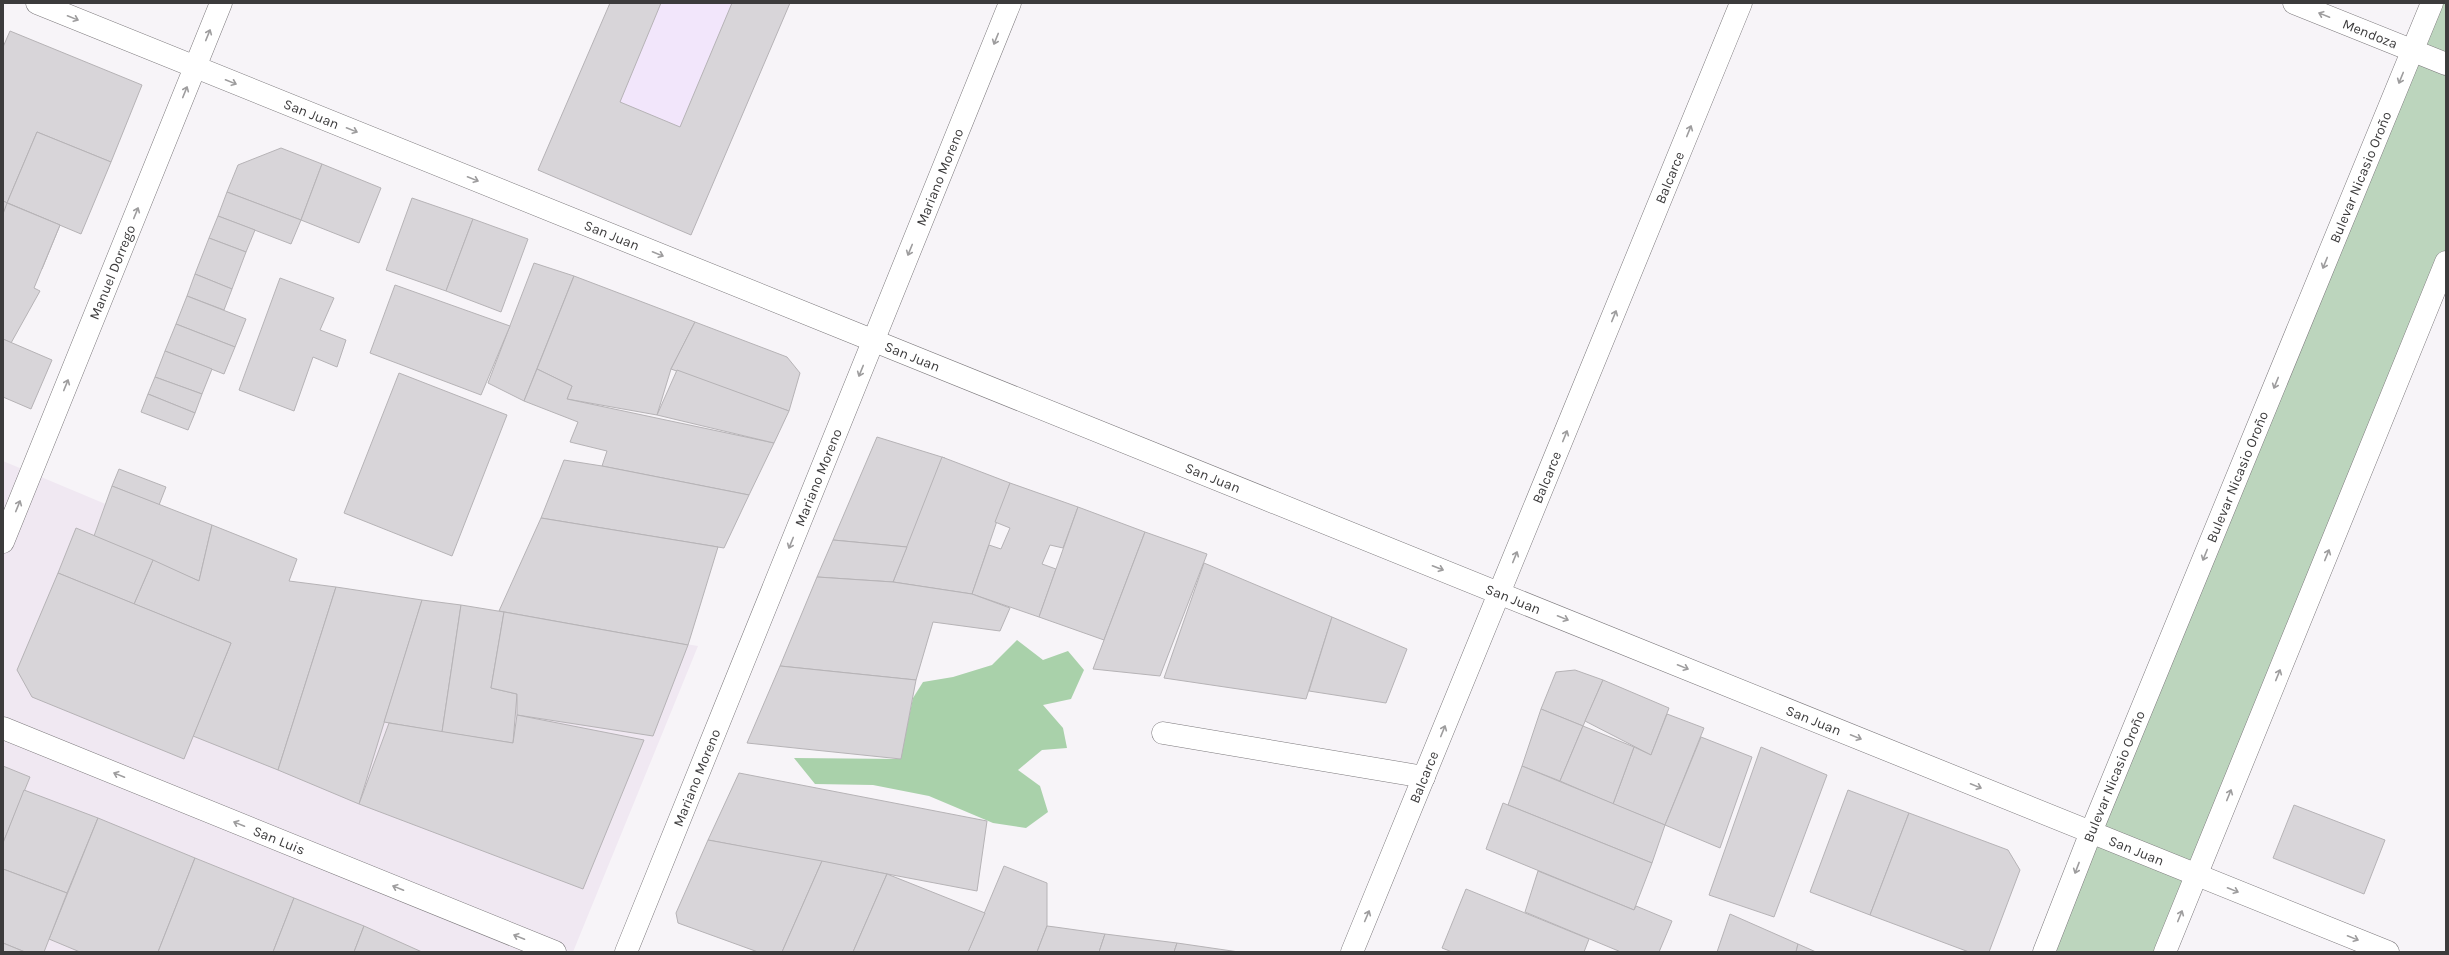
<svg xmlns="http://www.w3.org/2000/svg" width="2449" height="955" font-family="Karla,sans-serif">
<rect width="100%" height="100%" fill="#f7f4f8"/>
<polygon fill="#f0e8f2" points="3,461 289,581 698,646 573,952 273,952 294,898 195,859 154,952 3,952"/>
<polygon fill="#f2e6fb" points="610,3 790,3 691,235 538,170"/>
<polygon fill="#bcd5bd" points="2432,3 2446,3 2446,262 2165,952 2044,952"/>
<polygon fill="#a9d1aa" points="1017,640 1043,660 1068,651 1084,670 1071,699 1043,705 1063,728 1067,748 1042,750 1018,770 1040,786 1048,812 1026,828 993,823 929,796 873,785 815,784 794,758 900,759 913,698 923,682 953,677 992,665"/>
<g fill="#d8d5d9" stroke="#b6b3b6">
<polygon points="610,3 661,3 620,102 680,127 732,3 790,3 691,235 538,170"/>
<polygon points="10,31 142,85 111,162 37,132 7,203 3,201 3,47"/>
<polygon points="37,132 111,162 81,234 7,203"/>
<polygon points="281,148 322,164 301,220 227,192 238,165"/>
<polygon points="322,164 381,188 359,243 301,220"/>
<polygon points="227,192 301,220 291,244 218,216"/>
<polygon points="412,198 473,219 446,291 386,270"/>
<polygon points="3,201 60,225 42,269 3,253"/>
<polygon points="7,203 60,225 34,288 40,291 11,343 3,339 3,214"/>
<polygon points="218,216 255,230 246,252 209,238"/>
<polygon points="473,219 528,239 501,312 446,291"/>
<polygon points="209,238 246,252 232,289 195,274"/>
<polygon points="534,263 574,276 524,401 488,383"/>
<polygon points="195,274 232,289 224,310 187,296"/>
<polygon points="574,276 695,322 671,369 657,415 567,399 572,386 537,369"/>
<polygon points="280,278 334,298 320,330 346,340 337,367 313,357 294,411 239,390"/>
<polygon points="395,285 510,326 481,395 370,353"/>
<polygon points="187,296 246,319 235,347 176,324"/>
<polygon points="695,322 787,357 800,373 789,411 671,369"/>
<polygon points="176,324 235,347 224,374 165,351"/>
<polygon points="3,339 52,360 31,409 3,397"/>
<polygon points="165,351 212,369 202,394 155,377"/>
<polygon points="537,369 572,386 567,399 774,443 749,495 602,466 607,451 570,442 578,422 524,401"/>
<polygon points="677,370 789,411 774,443 657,415"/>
<polygon points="399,373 507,415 452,556 344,513"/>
<polygon points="155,377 202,394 195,413 148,394"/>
<polygon points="148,394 195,413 188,430 141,412"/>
<polygon points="877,437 945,458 907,547 833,540"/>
<polygon points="942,457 1010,483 972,594 893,582"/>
<polygon points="564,460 602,466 749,495 724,548 541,518"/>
<polygon points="119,469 166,487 159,505 112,486"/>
<polygon points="1010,483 1078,507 1063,548 1050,545 1042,564 1056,569 1039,617 972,594 989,545 1001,549 1010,528 995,522"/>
<polygon points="112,486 212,525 199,581 94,536"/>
<polygon points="1078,507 1145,532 1104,640 1039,617"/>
<polygon points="541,518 718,547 688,645 499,611"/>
<polygon points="212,525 297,559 289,581 336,587 278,770 193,736 231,643 134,604 153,560 199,581"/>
<polygon points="76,528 153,560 134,604 58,573"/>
<polygon points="1145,532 1207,554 1160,676 1093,669"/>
<polygon points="833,540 907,547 893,582 817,577"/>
<polygon points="1204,563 1332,617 1306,699 1164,678"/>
<polygon points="58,573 231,643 184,759 32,697 17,670"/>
<polygon points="817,577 893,582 972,594 1010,608 1000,631 933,622 916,680 780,666"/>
<polygon points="336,587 422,600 359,804 278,770"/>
<polygon points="422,600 461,605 442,732 384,722"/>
<polygon points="461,605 504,612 491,688 517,694 513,743 442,732"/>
<polygon points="504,612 688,645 653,736 517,715 517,694 491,688"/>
<polygon points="1332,617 1407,649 1386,703 1309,691"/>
<polygon points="780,666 916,680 901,759 747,743"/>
<polygon points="1575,670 1603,680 1583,726 1541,709 1556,672"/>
<polygon points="1603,680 1669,708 1651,755 1585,721"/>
<polygon points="1541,709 1583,726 1560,781 1522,766"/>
<polygon points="1667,714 1704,728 1665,825 1613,804 1634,747 1651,755"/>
<polygon points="517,715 644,740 583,889 359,804 389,723 513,743"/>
<polygon points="1583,726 1634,747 1613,804 1560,781"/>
<polygon points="1701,737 1752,757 1720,848 1665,825"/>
<polygon points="1761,747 1827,775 1774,917 1709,895"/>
<polygon points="3,766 30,777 3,843"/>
<polygon points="1522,766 1665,825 1652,863 1508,805"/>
<polygon points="739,773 987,821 977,891 708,840"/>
<polygon points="24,790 98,818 67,893 3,869 3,843"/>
<polygon points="1848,790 1909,813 1870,915 1810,892"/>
<polygon points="1503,803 1652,863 1634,910 1486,849"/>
<polygon points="2294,805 2385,840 2364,894 2273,858"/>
<polygon points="1909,813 2008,850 2020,870 1989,952 1969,952 1870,915"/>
<polygon points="98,818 195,858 158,952 80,952 49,939"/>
<polygon points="708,840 822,861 782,952 758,952 678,923 676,913"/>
<polygon points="195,858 294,898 273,952 158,952"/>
<polygon points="822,861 887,874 853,952 782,952"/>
<polygon points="1004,866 1047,883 1047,926 1037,952 968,952"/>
<polygon points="3,869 67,893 44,952 25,952 3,943"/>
<polygon points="1538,871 1634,910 1636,906 1672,921 1659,952 1621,952 1525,912"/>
<polygon points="887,874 985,913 968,952 853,952"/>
<polygon points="1466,889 1589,939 1584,952 1452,952 1442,948"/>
<polygon points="294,898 364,926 354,952 273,952"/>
<polygon points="1730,914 1798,944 1796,952 1717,952"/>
<polygon points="364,926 422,952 354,952"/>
<polygon points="1047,926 1055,927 1105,934 1099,952 1037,952"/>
<polygon points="1105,934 1177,943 1174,952 1099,952"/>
<polygon points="3,943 25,952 3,952"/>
<polygon points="1177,943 1239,952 1174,952"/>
<polygon points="1798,944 1816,952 1796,952"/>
</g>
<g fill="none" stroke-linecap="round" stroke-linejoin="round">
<g stroke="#7c797c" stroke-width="23">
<g id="minor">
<path id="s1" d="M3,542L221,3"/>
<path id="s2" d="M3,728L555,952"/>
<polyline points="1163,733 1424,777"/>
<path id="s3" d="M626,952L1010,3"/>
<path id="s4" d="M1352,952L1741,3"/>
</g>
</g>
<g stroke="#7c797c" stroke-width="23">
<g id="major">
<path id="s5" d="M37,3L2388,952"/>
<path id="s6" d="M2294,3L2446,64"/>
<path id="s7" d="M2044,952L2091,832L2432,3"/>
<polyline points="2165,952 2446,262"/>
</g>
</g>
<use href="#minor" stroke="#fff" stroke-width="22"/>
<use href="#major" stroke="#fff" stroke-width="22"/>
</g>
<defs><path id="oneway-shaft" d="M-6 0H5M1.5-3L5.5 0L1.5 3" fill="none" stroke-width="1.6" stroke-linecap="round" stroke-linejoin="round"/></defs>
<g stroke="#9e9d9e">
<use href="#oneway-shaft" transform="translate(2324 15) rotate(-158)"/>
<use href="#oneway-shaft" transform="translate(73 18) rotate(22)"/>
<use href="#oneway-shaft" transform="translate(208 35) rotate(-68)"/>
<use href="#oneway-shaft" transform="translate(996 39) rotate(112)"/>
<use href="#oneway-shaft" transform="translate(2401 78) rotate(112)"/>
<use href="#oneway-shaft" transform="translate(231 82) rotate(22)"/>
<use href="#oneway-shaft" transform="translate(185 92) rotate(-68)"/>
<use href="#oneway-shaft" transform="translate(352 130) rotate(22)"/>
<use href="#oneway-shaft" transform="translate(1689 131) rotate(-68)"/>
<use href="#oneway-shaft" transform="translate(473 179) rotate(22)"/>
<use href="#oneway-shaft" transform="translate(136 213) rotate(-68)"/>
<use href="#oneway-shaft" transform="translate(910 250) rotate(112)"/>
<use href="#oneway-shaft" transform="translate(658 254) rotate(22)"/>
<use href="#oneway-shaft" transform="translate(2325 263) rotate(112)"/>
<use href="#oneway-shaft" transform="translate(1614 316) rotate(-68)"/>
<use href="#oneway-shaft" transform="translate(861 371) rotate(112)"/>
<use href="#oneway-shaft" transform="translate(2276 383) rotate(112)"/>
<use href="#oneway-shaft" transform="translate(66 385) rotate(-68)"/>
<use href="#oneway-shaft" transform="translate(1565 436) rotate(-68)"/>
<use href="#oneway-shaft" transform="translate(18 506) rotate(-68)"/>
<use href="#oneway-shaft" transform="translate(791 543) rotate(112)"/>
<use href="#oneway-shaft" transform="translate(2205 555) rotate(112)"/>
<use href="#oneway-shaft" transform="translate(2327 555) rotate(-68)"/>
<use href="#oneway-shaft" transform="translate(1515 557) rotate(-68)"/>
<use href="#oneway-shaft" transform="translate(1438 568) rotate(21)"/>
<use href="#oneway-shaft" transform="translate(1563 618) rotate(22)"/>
<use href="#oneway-shaft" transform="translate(1683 667) rotate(22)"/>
<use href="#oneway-shaft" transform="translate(2278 675) rotate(-68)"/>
<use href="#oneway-shaft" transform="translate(1443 731) rotate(-68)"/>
<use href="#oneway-shaft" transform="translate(1856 737) rotate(22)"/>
<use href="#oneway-shaft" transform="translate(119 775) rotate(-158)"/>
<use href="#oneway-shaft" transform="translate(1976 786) rotate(22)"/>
<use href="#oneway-shaft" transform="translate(2229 795) rotate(-68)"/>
<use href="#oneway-shaft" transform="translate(239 824) rotate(-158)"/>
<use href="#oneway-shaft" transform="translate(2077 868) rotate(111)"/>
<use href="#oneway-shaft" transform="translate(398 888) rotate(-158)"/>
<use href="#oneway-shaft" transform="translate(2233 890) rotate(22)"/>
<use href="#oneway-shaft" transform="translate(1367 916) rotate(-67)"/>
<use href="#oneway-shaft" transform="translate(2180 916) rotate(-68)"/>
<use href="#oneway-shaft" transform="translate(519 937) rotate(-158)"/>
<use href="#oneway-shaft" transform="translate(2353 938) rotate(22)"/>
</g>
<g text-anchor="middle" stroke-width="3.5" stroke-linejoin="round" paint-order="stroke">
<g font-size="14" fill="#3c3b3c" stroke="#fff">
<text dy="5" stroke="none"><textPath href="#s6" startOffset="82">Mendoza</textPath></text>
<text dy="5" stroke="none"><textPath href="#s5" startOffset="296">San Juan</textPath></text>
<text dy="5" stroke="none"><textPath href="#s3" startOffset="836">Mariano Moreno</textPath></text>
<text dy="5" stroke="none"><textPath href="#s7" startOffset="837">Bulevar Nicasio Oroño</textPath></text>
<text dy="5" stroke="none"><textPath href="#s4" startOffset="837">Balcarce</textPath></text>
<text dy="5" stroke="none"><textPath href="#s5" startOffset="620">San Juan</textPath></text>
<text dy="5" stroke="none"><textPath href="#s1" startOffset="291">Manuel Dorrego</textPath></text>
<text dy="5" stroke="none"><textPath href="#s5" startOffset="944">San Juan</textPath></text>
<text dy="5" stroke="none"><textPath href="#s3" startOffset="512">Mariano Moreno</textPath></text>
<text dy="5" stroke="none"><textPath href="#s7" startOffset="513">Bulevar Nicasio Oroño</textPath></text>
<text dy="5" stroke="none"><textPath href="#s5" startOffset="1268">San Juan</textPath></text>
<text dy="5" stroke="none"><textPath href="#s4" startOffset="513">Balcarce</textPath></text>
<text dy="5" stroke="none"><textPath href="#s5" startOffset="1592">San Juan</textPath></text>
<text dy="5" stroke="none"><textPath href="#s5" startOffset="1916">San Juan</textPath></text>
<text dy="5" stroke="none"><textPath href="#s7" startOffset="189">Bulevar Nicasio Oroño</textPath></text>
<text dy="5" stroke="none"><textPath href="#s3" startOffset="188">Mariano Moreno</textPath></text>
<text dy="5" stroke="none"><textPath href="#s4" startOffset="189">Balcarce</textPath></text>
<text dy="5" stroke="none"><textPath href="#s2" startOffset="298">San Luis</textPath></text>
<text dy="5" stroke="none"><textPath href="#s5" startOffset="2264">San Juan</textPath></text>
</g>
</g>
<rect width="2449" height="955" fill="none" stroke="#3c3b3c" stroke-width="8"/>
</svg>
